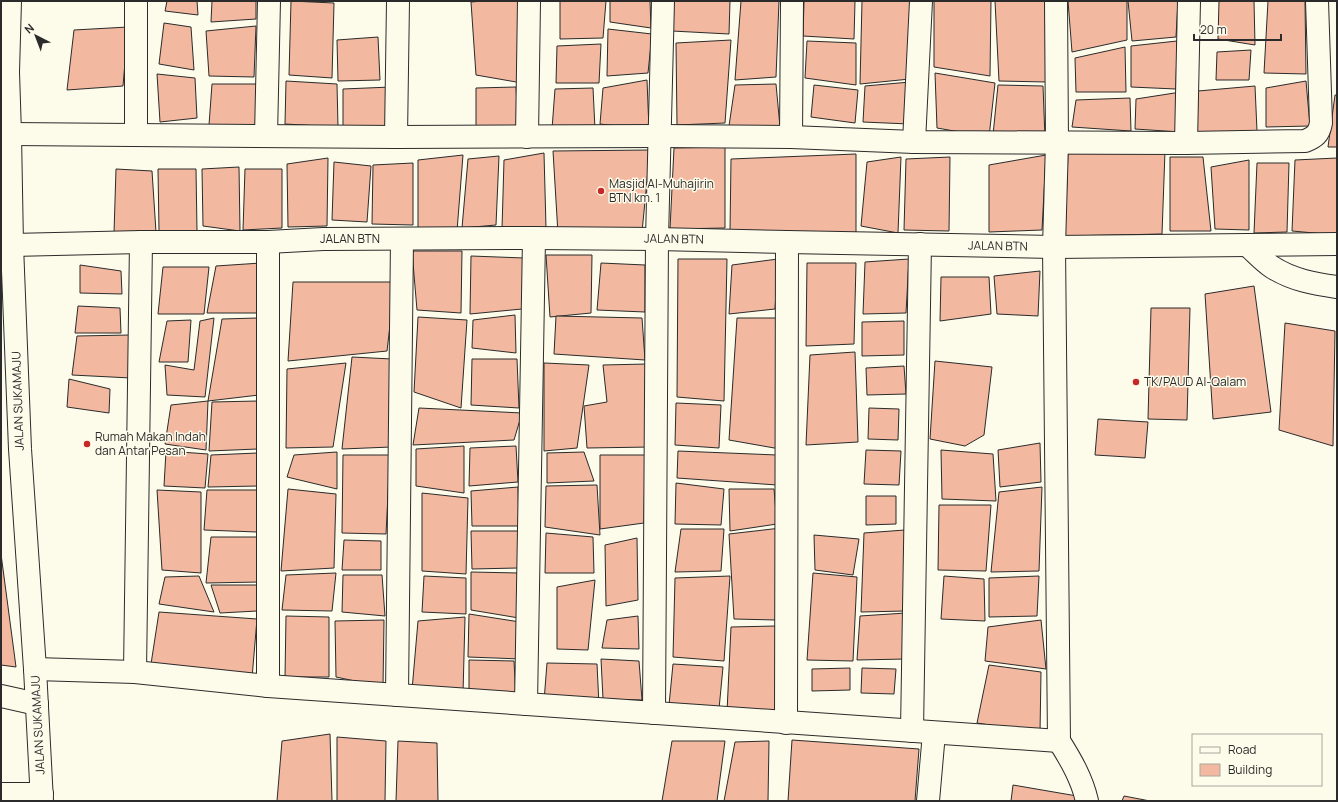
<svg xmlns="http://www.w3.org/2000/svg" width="1338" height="802" font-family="Manrope,sans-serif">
<rect width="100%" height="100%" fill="#fdfbea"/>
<g fill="#f2b8a0" stroke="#2b2b2b">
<polygon points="167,1 197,1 198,15 165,11"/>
<polygon points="212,1 256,1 256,19 211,22"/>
<polygon points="291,1 334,3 332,78 289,75"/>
<polygon points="483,1 521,1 522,83 476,75 471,2"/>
<polygon points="560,1 606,1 603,38 560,39"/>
<polygon points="610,1 650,1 651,28 610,22"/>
<polygon points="673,1 730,1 729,34 672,31"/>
<polygon points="741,1 779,1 776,77 735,80"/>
<polygon points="804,1 855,1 854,39 803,36"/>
<polygon points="862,1 910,1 910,79 860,84"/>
<polygon points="934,1 991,1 990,76 934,67"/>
<polygon points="995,1 1047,1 1047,82 999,81"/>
<polygon points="1068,1 1127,1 1127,40 1072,52"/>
<polygon points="1128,1 1178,1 1176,37 1132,41"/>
<polygon points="1219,1 1254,1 1255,45 1218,39"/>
<polygon points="1268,1 1305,1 1306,74 1264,73"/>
<polygon points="164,23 191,27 194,70 159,64"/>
<polygon points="256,26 254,77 209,76 206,31"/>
<polygon points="128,27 123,86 67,90 74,30"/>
<polygon points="608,29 652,34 648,73 607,76"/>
<polygon points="378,37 380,80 338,81 337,40"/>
<polygon points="731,40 725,123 677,125 676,43"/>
<polygon points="807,41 856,43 856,85 805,78"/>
<polygon points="1177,41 1176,89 1131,87 1131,46"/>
<polygon points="601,44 599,83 556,83 557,46"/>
<polygon points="1125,47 1126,92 1076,92 1075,58"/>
<polygon points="1251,50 1249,80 1216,80 1217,52"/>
<polygon points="935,73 995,83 989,137 937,128"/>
<polygon points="157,74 195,78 197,118 160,122"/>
<polygon points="647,80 649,130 600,124 603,88"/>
<polygon points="286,81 337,84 338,127 285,124"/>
<polygon points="1306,81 1310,126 1266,127 1266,88"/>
<polygon points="910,82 909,124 863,122 865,86"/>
<polygon points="212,84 260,84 260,127 209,125"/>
<polygon points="776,84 780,127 729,126 735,85"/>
<polygon points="814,85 858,90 855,123 811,117"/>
<polygon points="998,85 1043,86 1045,138 993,135"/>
<polygon points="1255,86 1257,131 1197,136 1198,91"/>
<polygon points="391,87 391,128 343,127 343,89"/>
<polygon points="516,87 518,126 476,128 476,88"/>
<polygon points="593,88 595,129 552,129 555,89"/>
<polygon points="1181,92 1180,132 1135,129 1136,99"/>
<polygon points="1335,95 1337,95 1337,147 1328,147"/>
<polygon points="1130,98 1131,131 1072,127 1076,100"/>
<polygon points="725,147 725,228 670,229 674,148"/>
<polygon points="650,150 642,232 558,234 553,151"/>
<polygon points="1165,151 1162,234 1065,236 1068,153"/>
<polygon points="544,153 546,228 502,229 504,160"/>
<polygon points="856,154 856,233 730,232 731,159"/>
<polygon points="463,155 457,231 418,228 418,160"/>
<polygon points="1046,155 1042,230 989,232 989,165"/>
<polygon points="499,156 496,225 462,228 468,159"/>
<polygon points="901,157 898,233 861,226 867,162"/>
<polygon points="950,157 949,231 904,230 906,159"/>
<polygon points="1170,157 1203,157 1211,231 1170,231"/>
<polygon points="328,158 327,226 288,227 287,164"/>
<polygon points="1337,158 1337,235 1292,231 1295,160"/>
<polygon points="1249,160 1249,230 1215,229 1211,167"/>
<polygon points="334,162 371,166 367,222 332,220"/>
<polygon points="413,163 413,225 372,224 373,165"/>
<polygon points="1257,163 1289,163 1287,232 1254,233"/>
<polygon points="239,167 240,231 203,226 202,169"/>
<polygon points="116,169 152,171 156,232 114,233"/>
<polygon points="158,169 196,169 197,231 159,231"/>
<polygon points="245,169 282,169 282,228 243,230"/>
<polygon points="412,251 462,251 461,313 417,310"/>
<polygon points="546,255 592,255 591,313 550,317"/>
<polygon points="471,256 524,258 522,309 470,314"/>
<polygon points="678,259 727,259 724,401 677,397"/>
<polygon points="778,259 775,309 729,314 732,265"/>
<polygon points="909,259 906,313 863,314 865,262"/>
<polygon points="261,263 258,313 207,313 216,266"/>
<polygon points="601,263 645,265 645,312 597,310"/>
<polygon points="807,263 856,263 854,344 806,346"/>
<polygon points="80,265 121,271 122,294 80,293"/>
<polygon points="163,267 209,267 204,314 158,314"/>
<polygon points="1040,271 1038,316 997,314 994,276"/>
<polygon points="941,277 989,277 991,314 940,321"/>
<polygon points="293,282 395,282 387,351 288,361"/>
<polygon points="1254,286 1271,412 1213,419 1205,294"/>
<polygon points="78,306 120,308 121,333 75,333"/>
<polygon points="1151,308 1190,308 1187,420 1148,419"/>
<polygon points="515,315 516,353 472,348 473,320"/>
<polygon points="556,316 642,318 645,360 554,354"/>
<polygon points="418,317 467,320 461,408 414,392"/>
<polygon points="214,318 205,397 167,395 165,365 194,370 200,321"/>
<polygon points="257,318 259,395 208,401 222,319"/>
<polygon points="737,318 779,318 780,449 729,440"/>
<polygon points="191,320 188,362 159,362 167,321"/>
<polygon points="904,321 904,355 862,356 862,322"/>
<polygon points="1285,323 1335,331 1333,446 1279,430"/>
<polygon points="130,335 131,378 72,375 77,336"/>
<polygon points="855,352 858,442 806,445 810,355"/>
<polygon points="352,357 392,359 391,447 342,449"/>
<polygon points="472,359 517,359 519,408 471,405"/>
<polygon points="935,361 992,367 984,435 965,446 930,439"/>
<polygon points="346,363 333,447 286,448 287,369"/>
<polygon points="544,363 589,365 577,448 544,451"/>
<polygon points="647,364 651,447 587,448 584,406 607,402 603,365"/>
<polygon points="904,366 906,394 867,395 866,368"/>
<polygon points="69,379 110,389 109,413 67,407"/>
<polygon points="208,401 206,450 165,444 171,405"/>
<polygon points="258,401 258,449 209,451 212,402"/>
<polygon points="676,403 721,405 719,448 675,445"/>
<polygon points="419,408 522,413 514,440 413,445"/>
<polygon points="869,408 899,409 898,440 868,439"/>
<polygon points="1098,419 1148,422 1145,458 1095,455"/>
<polygon points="1040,443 1041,482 1000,487 998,450"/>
<polygon points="464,446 464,493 416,486 416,449"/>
<polygon points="516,446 518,482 469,486 470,448"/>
<polygon points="866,450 901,451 899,485 864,484"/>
<polygon points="941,450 993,454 996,501 942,499"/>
<polygon points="166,451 208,454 205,488 164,486"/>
<polygon points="678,451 777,455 777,485 677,478"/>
<polygon points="337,452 337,489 287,477 294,455"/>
<polygon points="584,452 594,481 547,483 547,453"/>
<polygon points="258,453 258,486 208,487 211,455"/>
<polygon points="343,455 390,455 386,534 342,533"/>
<polygon points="600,455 645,455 644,523 600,529"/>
<polygon points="676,483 724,489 721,525 675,524"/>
<polygon points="597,485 600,535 545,527 546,486"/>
<polygon points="518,487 519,526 472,526 471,491"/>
<polygon points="1042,487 1039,571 991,572 999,492"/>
<polygon points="288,489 336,494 334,568 281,571"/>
<polygon points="729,489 774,489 777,524 730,531"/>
<polygon points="157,490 201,492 201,573 162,570"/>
<polygon points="207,490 259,490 257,532 204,530"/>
<polygon points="422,493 468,498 466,574 422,571"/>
<polygon points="866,496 896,496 896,524 866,525"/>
<polygon points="939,505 991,505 986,571 938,570"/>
<polygon points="781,528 776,620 734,619 729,534"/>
<polygon points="681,529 724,529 721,571 675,572"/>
<polygon points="905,530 905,611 861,612 864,533"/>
<polygon points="471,531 519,531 518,568 472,569"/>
<polygon points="546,533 593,537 594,573 545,573"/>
<polygon points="814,535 859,539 853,575 815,570"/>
<polygon points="211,537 257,537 260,582 206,583"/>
<polygon points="637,538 638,600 606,606 605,545"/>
<polygon points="344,540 381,541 381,570 342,570"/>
<polygon points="1,554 16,667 1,665"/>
<polygon points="471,572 519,573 519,618 471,610"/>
<polygon points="336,573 332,611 282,610 286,575"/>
<polygon points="813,573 857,577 853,661 807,660"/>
<polygon points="343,575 382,575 385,616 342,612"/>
<polygon points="199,576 214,612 159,604 165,577"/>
<polygon points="424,576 466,578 466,614 422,612"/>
<polygon points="730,576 724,661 673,657 675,578"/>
<polygon points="944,576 984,579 985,621 941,619"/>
<polygon points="1039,576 1037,616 989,617 989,578"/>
<polygon points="595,580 588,650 557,649 557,587"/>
<polygon points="211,585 259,585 257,611 220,613"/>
<polygon points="159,612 257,619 252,678 151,664"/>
<polygon points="906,613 906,659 857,660 860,616"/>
<polygon points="469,614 520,622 521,659 468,657"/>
<polygon points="286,616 329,617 329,677 285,677"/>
<polygon points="638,616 639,649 602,648 607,620"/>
<polygon points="465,617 463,694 412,690 418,621"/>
<polygon points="384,620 383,687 336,677 335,621"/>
<polygon points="1041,620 1046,669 985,661 988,627"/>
<polygon points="776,626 778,715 727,712 731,627"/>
<polygon points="601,659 639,661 642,700 603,699"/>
<polygon points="469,660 514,661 516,697 469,694"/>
<polygon points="547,663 597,664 599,705 544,701"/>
<polygon points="673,664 723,667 719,709 669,705"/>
<polygon points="989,665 1041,672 1040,733 977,723"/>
<polygon points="850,668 850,690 812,691 812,669"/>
<polygon points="862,668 896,669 894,694 861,693"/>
<polygon points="330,734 332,801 277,801 282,741"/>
<polygon points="337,737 386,741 385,801 337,801"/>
<polygon points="792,740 919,749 915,801 788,801"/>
<polygon points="398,741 437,743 438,801 396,801"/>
<polygon points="672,741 725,741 717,801 662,801"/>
<polygon points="769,741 768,801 724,801 735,742"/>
<polygon points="1013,785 1077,796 1076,801 1011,801"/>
<polygon points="1124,796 1150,801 1122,801"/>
</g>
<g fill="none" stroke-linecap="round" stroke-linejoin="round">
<g stroke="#2b2b2b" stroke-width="24">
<g id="street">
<polyline points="10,1 8,72 10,134 12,245 20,449 35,669 42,801"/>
<polyline points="10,134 396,137 660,136 791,137 792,1"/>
<polyline points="136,135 136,1"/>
<polyline points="266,136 269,1"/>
<polyline points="396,137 398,1"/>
<polyline points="527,137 529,1"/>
<path d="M791,137L914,142L1186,143L1305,141C1315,137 1319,134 1321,123L1317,1"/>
<polyline points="914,142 921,1"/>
<polyline points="1186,143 1189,1"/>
<polyline points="12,245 141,242 268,242 323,239 534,238 657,239 787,242 1054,247 1337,244"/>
<path d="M1247,245C1255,252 1263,261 1272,267C1292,280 1315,284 1337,287"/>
<polyline points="35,669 135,672 268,686 1059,741 1054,247 1057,142 1056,1"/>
<polyline points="135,672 141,242"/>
<polyline points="268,686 268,242"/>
<polyline points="397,695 402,239"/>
<polyline points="1,696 37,704"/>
<polyline points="526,704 534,238"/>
<polyline points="654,713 657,239 663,1"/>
<polyline points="786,723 787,242"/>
<polyline points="912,731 920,244"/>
<path d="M1059,741C1071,760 1082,779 1087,801"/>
<polyline points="1,794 42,794"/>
<polyline points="928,801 934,733"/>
</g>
</g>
<use href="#street" stroke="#fdfbea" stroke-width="22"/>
</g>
<g fill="#c62828" stroke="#fdfbea" stroke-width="1.5">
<circle cx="601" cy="191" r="4"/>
<circle cx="1136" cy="382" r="4"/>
<circle cx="87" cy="444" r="4"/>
</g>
<g text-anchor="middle" stroke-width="3" stroke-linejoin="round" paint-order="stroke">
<g font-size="12" fill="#2b2b2b" stroke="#fdfbea" text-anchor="start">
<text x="609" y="188">Masjid Al-Muhajirin<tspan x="609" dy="14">BTN km. 1</tspan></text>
<text x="1144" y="386">TK/PAUD Al-Qalam</text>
<text x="95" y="441">Rumah Makan Indah<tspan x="95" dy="14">dan Antar Pesan</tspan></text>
</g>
<g font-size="12" fill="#2b2b2b" stroke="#fdfbea">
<text x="350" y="243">JALAN BTN</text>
<text transform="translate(674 239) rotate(1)" y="4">JALAN BTN</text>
<text transform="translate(998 246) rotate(1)" y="4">JALAN BTN</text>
<text transform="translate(18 401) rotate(-92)" y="4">JALAN SUKAMAJU</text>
<text transform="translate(38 725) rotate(-93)" y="4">JALAN SUKAMAJU</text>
</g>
</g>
<rect width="1338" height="802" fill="none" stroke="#2b2b2b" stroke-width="4"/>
<rect x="1192" y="734" width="130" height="52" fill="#fdfbea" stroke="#a9a89e"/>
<rect x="1200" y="747" width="20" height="6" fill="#fdfbea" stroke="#a9a89e"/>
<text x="1228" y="754" font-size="12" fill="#2b2b2b">Road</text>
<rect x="1200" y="764" width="20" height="12" fill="#f2b8a0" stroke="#a9a89e"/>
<text x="1228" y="774" font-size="12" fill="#2b2b2b">Building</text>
<g transform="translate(36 36) rotate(318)" stroke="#fdfbea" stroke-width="3" paint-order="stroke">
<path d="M0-3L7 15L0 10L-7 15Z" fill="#2b2b2b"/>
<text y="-6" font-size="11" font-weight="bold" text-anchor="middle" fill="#2b2b2b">N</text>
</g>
<path d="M1194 34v6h87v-6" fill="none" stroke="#2b2b2b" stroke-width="2"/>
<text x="1200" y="34" font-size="12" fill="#2b2b2b" stroke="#fdfbea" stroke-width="3" paint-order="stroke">20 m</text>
</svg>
